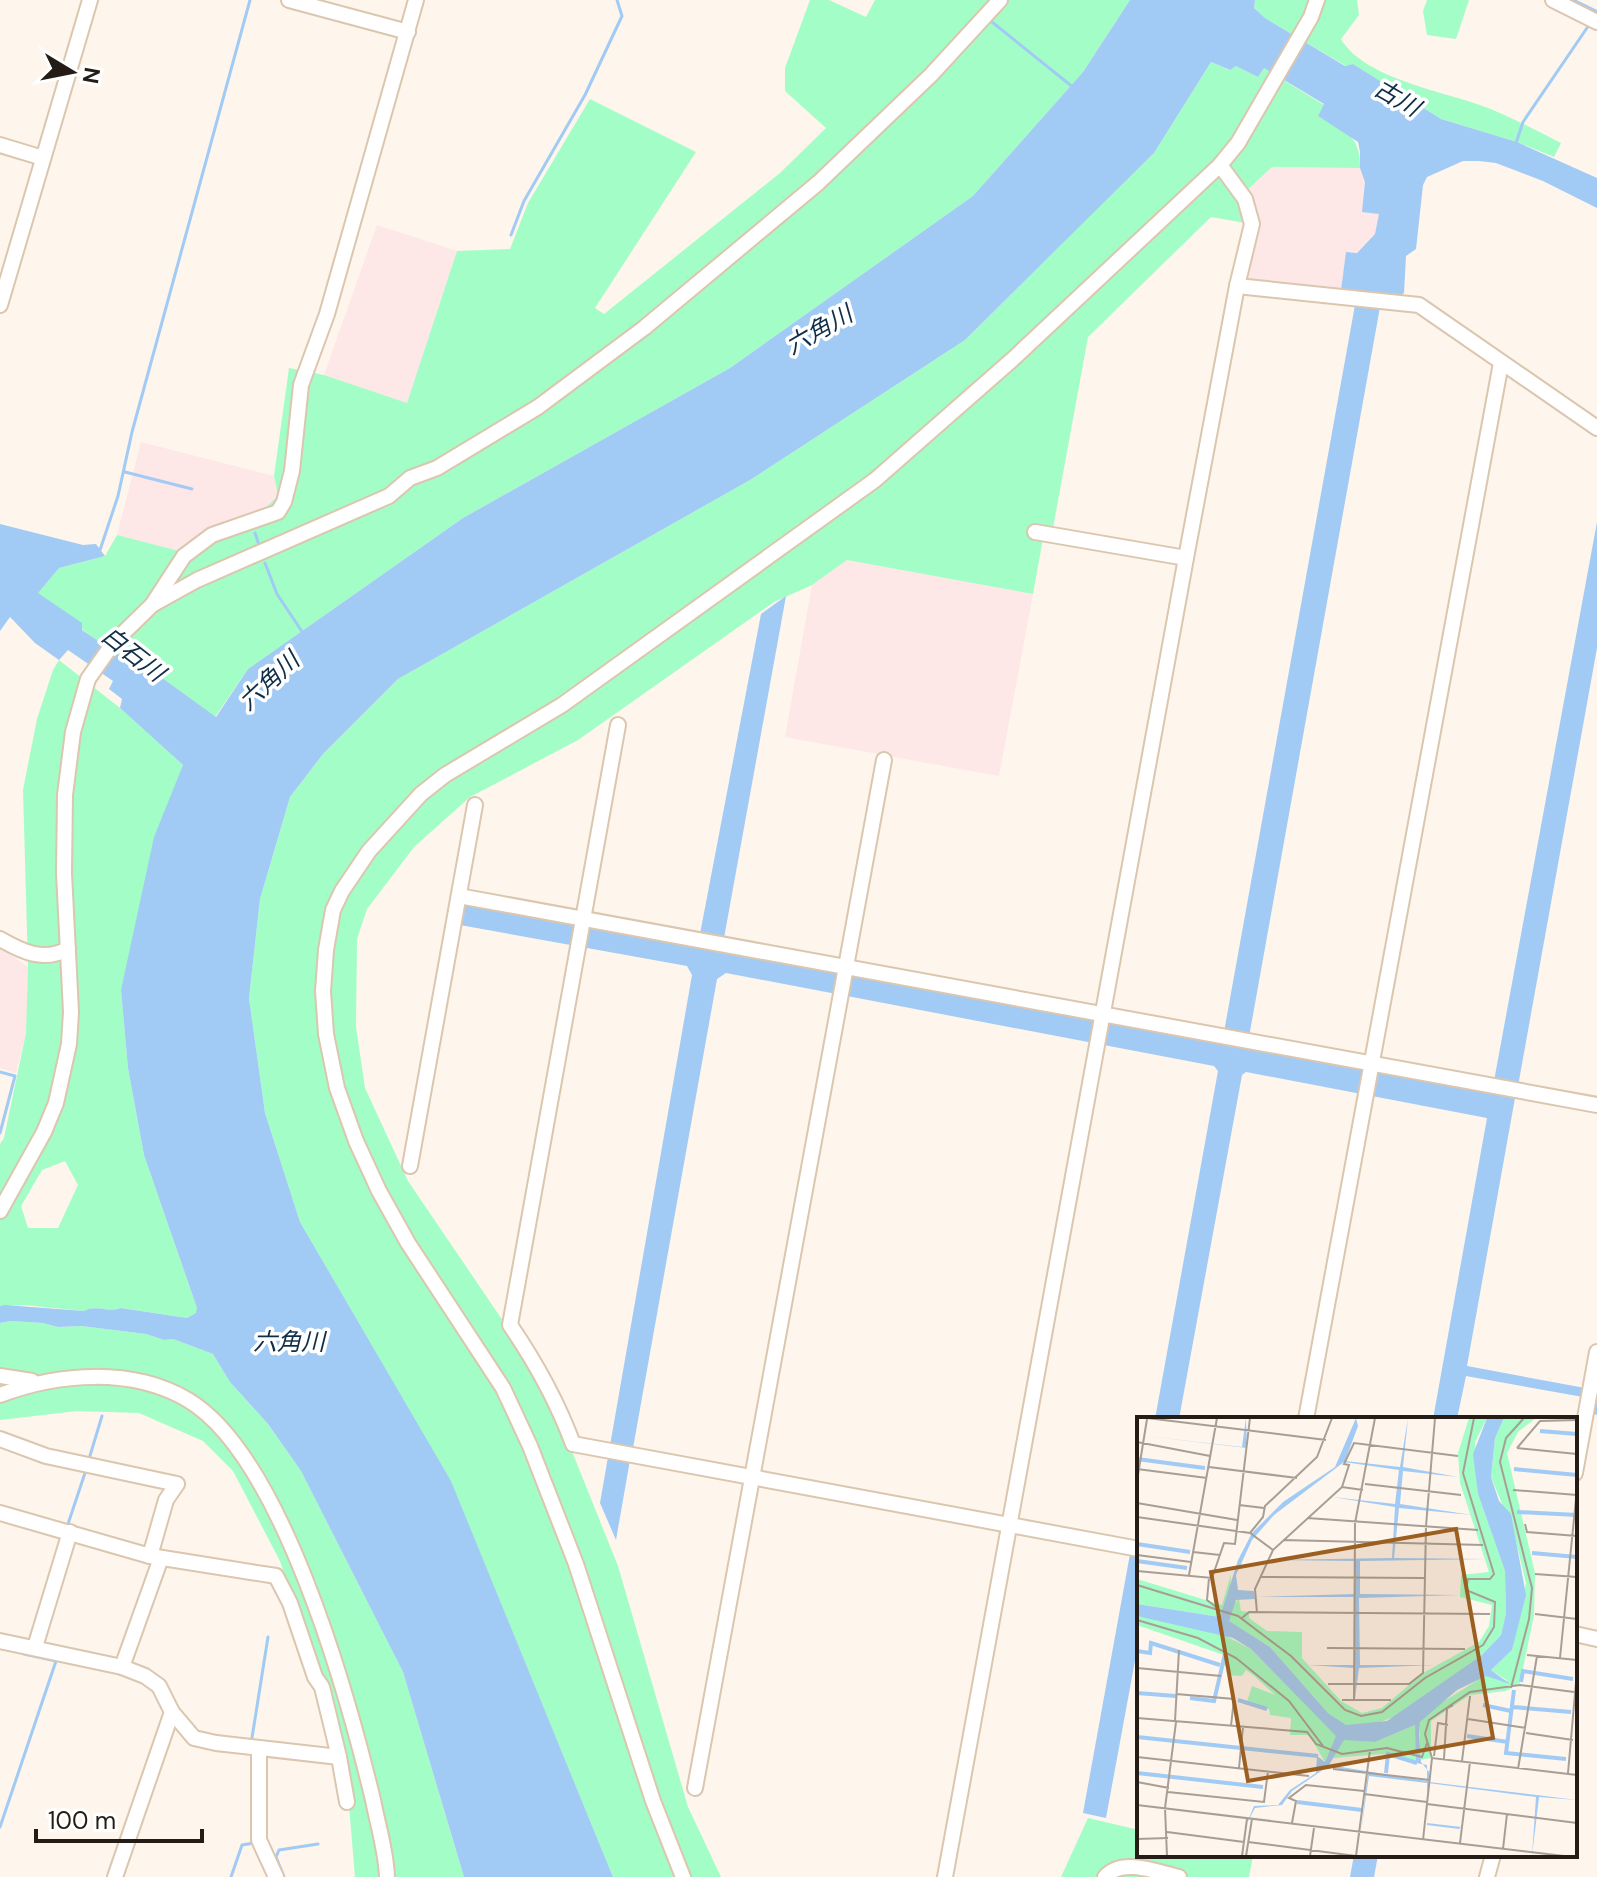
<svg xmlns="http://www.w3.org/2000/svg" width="1597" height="1877" font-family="'DM Sans','Noto Sans JP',sans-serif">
<rect width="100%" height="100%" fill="#fef5ec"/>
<g fill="#fde7e7">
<polygon points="1272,167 1360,168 1364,172 1379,214 1378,226 1375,234 1356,253 1346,252 1341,290 1242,283 1257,225 1245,192"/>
<polygon points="377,225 457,251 407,403 324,375"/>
<polygon points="141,442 274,476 278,496 261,512 208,530 179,551 117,535"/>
<polygon points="847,560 1033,594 999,776 785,737 812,585"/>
<polygon points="0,947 28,967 26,1033 16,1073 0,1068"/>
</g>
<g fill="#a3fdc6" fill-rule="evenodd">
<path d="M810,0H829L866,17L875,0H1130L1083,72L973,196L730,368L463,518L248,669L215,717L147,667L141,670C104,648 70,620 37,593L59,568L105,556L117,535L179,551L208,530L261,512L278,496L274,476L289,368L324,375L407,403L457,251L510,249L528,203L590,99L696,152L595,308L604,314L780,173L826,128L785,91V68Z"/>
<path d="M1255,0H1357L1359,15L1341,39C1364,79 1447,92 1488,108C1513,118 1537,131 1561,143L1554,157L1517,142L1441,119L1353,64L1346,66L1265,18L1254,8Z"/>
<polygon points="1427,0 1469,0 1456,39 1427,35 1423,11"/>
<path d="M1211,62L1229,70L1236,66L1258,77L1264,68L1324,105L1318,116C1344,132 1361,134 1360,168L1272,167L1245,192L1257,225L1211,217L1088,337L1053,528L1045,527L1033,594L847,560L812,585L774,602L578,740L470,797L414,847L367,909L357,939L356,1027L365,1088L408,1181L533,1365L569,1444L618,1566L688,1807L721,1877H613L451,1482L300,1222L265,1113L249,998L260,899L290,797L323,754L398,679L750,480L965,340L1154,153Z"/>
<path d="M59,660L120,708L183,765L121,990L128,1068L144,1155L197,1308V1313L187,1318L122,1308C109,1313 96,1304 84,1311L24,1305L0,1306V1144L4,1138L26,1033L28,967L23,790L37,719L53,670ZM65,1161L78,1185L58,1228H28L21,1206L42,1170Z"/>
<polygon points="11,1321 43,1323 58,1327 81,1326 146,1334 164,1340 173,1339 213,1354 230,1382 268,1424 301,1471 403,1672 464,1877 355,1877 345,1758 280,1561 233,1471 203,1441 139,1413 77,1411 0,1420 0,1323"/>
<polygon points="1088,1818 1139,1830 1139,1855 1253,1856 1249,1877 1061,1877"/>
</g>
<g fill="#a1cbf4">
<path d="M1130,0H1255L1254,8L1265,18L1345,66L1353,64L1441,119L1517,142L1597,178V208L1543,181L1496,163L1479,161H1463L1427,177L1423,185L1416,249L1406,256L1404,293L1400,296L1341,290L1346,252L1357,253L1375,234L1379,214L1362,212L1365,182L1360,168V152L1358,142L1318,116L1324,104L1264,68L1258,77L1236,66L1230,70L1211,62L1154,153L965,340L750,480L398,679L323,754L290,797L260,899L249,998L265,1113L300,1222L451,1481L613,1877H464L403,1672L301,1471L268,1424L230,1382L213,1354L173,1339L164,1340L146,1334L81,1326L58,1327L43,1323L11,1321L0,1323V1306L5,1305L84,1311C96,1304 109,1313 121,1308L187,1318L196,1313L197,1308L144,1155L128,1068L121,990L154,837L183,765L120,708L122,699L109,689L113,681L68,650L59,660L35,643L10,617L0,631V524L83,545L96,544L105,556L59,568L38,593L82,623V630L141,670L147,667L216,717L248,669L463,518L730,368L973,196L1083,72Z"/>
<polygon points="1355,305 1380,307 1249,1037 1239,1035 1237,1046 1501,1095 1503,1083 1494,1081 1597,522 1597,648 1518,1086 1508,1085 1506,1097 1515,1098 1467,1366 1585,1388 1585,1391 1597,1393 1597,1415 1594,1414 1596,1397 1584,1395 1583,1397 1466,1376 1457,1419 1433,1419 1487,1118 1246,1072 1242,1075 1179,1419 1155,1419 1218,1071 1214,1066 726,973 717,979 633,1448 623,1447 630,1460 616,1540 600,1503 692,975 687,966 460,925 465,903 587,925 700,934 761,614 786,596 724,938 850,974 1231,1045 1233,1034 1224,1032"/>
<polygon points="1130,1554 1139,1556 1139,1639 1106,1818 1083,1813"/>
<polygon points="1354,1855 1378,1855 1374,1877 1350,1877"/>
</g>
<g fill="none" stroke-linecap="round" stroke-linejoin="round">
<g stroke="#a1cbf4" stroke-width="3">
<polyline points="1573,0 1596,11"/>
<polyline points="992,22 1074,88"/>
<polyline points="1516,143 1523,122 1589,25"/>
<polyline points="511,235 524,201 585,95 622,16 617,0"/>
<polyline points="125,472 192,489"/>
<polyline points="255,533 259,545"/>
<polyline points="98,550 100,550 118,496 132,432 250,0"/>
<polyline points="265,563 277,594 303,633"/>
<polyline points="0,1072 15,1076 0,1133"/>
<polyline points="89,1459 102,1416"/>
<polyline points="67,1527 86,1470"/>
<polyline points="29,1641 37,1618"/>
<polyline points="251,1744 268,1637"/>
<polyline points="0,1827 56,1661 24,1654 25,1652"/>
<polyline points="276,1857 279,1850 318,1844"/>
<polyline points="273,1858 276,1857 284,1877"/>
<polyline points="231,1877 242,1845 254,1843"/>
</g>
<g stroke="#dbc6af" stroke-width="18">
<g id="minor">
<polyline points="289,0 408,32"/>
<polyline points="1553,0 1597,22"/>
<polyline points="0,145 43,158"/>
<polyline points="1237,286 1419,305 1597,428"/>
<polyline points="0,305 90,0"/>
<polyline points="1035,532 1186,558"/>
<polyline points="152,605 184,556 212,535 278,512 284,502 292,471 301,385 327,314 416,0"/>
<path d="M618,725L510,1325C536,1363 557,1401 573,1444L1139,1549"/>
<polyline points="459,896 1597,1105"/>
<path d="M0,939C23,952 43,962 68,949"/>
<polyline points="410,1166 475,805"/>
<polyline points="0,1211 44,1132 56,1103 69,1044 71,1012 64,873 65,795 73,732 88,679 114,642 152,605 197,580 389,496 410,478 437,468 538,407 644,328 818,183 931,75 1000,0"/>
<polyline points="0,1376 32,1381"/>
<path d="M0,1395C58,1373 132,1367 188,1400C282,1456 348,1696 373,1800C378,1826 386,1850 387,1877"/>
<polyline points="1306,1419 1501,363"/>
<polyline points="0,1439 46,1456 177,1484 166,1500 150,1556"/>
<polyline points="1575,1473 1597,1352"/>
<polyline points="0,1513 150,1556 276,1576 290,1603 315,1677 322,1687 339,1757 347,1802"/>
<polyline points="1575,1634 1597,1639"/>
<polyline points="0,1641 122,1667 145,1676 159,1686 172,1712 194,1738 216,1743 339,1757"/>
<polyline points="35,1647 70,1532"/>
<polyline points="122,1667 161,1558"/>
<polyline points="259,1748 259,1840 276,1877"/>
<polyline points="695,1788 884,760"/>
<polyline points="115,1877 172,1712"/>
<polyline points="683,1877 653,1801 576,1564 530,1446 503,1388 408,1243 379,1191 356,1141 337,1088 326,1034 323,991 326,950 333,910 342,891 369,851 421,794 445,775 562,705 875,480 1013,359 1220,165 1238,143 1311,17 1317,0"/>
<polyline points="945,1877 1186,558 1237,286 1252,224 1245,199 1220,165"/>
<path d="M1105,1877C1122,1857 1157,1872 1179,1877"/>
<polyline points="1487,1877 1493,1855"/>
</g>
</g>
<use href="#minor" stroke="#fff" stroke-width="14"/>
</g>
<g text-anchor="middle" stroke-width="7" stroke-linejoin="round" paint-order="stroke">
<g font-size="24" font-style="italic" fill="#0f2e48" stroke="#fff">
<text transform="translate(1397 98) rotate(30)" y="8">古川</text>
<text transform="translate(819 330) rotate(-30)" y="8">六角川</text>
<text transform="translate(133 654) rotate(38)" y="8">白石川</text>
<text transform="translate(269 681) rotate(-43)" y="8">六角川</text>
<text x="289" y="1350">六角川</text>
</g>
</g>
<g transform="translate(1137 1417)">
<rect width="440" height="440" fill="#fef5ec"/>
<path d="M332,1H350L338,25L341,77L368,154L369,196L364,218L345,238L264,297L236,308H208L191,296L133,230L91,204L94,189L102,182L104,194L112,195V201L130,214L165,215V241L204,284L225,296L245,291L286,256L342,225L352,209L355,188L323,180L324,158L352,155L323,66L321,36ZM367,1H399L381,15L370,36L398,156L397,198L383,266L369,274L333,278L294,304V341L277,344L245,337L196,341L207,322L238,325L278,308L282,340L283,305L296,291L349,258L371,264L354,253L375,233L389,166L377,116L354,60L358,21ZM94,157L93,173L83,200L0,187V162L85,188ZM0,199L75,212L114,232L200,319L188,345L172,318H153L154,301L133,298L132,292L110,285L115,269L138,278L116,258L109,253L105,259L91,258L93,250L85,248L87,238L0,208Z" fill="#a3fdc6"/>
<path d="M109,1L110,31L178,39L9,19L105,30ZM219,1L221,9L208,44L263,50L271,1L266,50L321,60L266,54L263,87L335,98L262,91L257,141L351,142L223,144V177L323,178L222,181L223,248H298L222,251L218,282L217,251L171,248H217L218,180H120L218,177V144L132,143L255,141L258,90L195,80L258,87L262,53L207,45L137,98L115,123L99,158L101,173L117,174L118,182L99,183L92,204L133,230L191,296L209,308L250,304L345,238L364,218L369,196L368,154L341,77L336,37L350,1H367L358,21L354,60L362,84L374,97L389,178L375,233L354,253L373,267L349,259L320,273L283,305L282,319L284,345L292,355H299L301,342L299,355H292V365L440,383L402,380L395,439L399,380L291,366L290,406L324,410L322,412L290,408V366L232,359L224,415L231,356L190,350L155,374L145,388L118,391L110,406L117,389L141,388L153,373L179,356L180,339L188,345L199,319L114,232L96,221L0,199V187L83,200L101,143L115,116L146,85L198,50ZM278,308L279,346L290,348V364L192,348L207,323L238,325Z" fill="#a1cbf4" fill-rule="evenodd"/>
<path fill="none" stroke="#a1cbf4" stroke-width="4" d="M403,14L440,17M0,42L68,51M377,52L440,58M380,95L440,98M0,127L53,135M395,136L440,140M0,144L50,151M0,234L13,236L14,226L83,248M384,265L386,254L436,262M377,273L369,336L429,342M0,276L39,279M53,281L77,284L88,237M101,283L130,292M346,288L374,294M376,290L434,295M330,319L371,325M0,320L181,339M0,356L126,370M249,356L251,337L280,346M160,385L225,393"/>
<path fill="none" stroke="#a79f96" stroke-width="2" d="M10,1L189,23M0,25L73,39M380,31L403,4L440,3M380,31L440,37M72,50L160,61M0,52L70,61M0,64L10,2M228,67L324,78M205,70L212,48L207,47L217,26L321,39M376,73L440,78M0,86L100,103M102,88L127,91M0,100L113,116L136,133M170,101L341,113M388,107L390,115L440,119M113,116L126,100L128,89L180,40L195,1M146,123L346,128M56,135L83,138M0,138L54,145M0,154L75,161L87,126L98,127L113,1M398,157L440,160M52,158L80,1M124,160L287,161M72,161L70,183L79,190M0,168L101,199L154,239L208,293L224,299L245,295L288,261L346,228L357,210L358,185L329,173L331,162H353L357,157L326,56L337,1M120,196L118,172L136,133L205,70L226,73M398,197L440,202M105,201L112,195L353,197M0,203L61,221L99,241L152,284L186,329M190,231L328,232M390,238L440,243M423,241L440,72M0,251L84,259M191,267H272L286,256L289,109L298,1M374,271L392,202L395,171L363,45L369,21L387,1M39,277L97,282L94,309M205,283H254M217,283L218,106L238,1M0,301L170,315L179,327L205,337L250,331L285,340L290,326M331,302L389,311M38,304L42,233M389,316L436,323M297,339L301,306L311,308M0,340L172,359M295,341L288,317L292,303L333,275L383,268L437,275M307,342L310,291L316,288M325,344L333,279M102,351L106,310M196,352L293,363M381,352L400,239M431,356L440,254M0,365L32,371M31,375L127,385L131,354M227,377L290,385M290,387L440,406M0,388L427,439M155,406L159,384L152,381L169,368L227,374M30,415L107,425M0,422L31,421M286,423L295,341L440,358M111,425L219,439M323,426L333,345M366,432L370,397M30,439L28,391L39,305M105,439L110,402M109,439L115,402M173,439L177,411M219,439L233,333"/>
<path fill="#9b5f21" fill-opacity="0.15" stroke="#9b5f21" stroke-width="4" d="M319,112L356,321L111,364L74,155Z"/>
<rect width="440" height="440" fill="none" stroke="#251d15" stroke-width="4"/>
</g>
<g transform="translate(72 72) rotate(100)" stroke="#ffffff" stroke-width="6" paint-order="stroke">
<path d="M0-6L14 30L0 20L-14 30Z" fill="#251d15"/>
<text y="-12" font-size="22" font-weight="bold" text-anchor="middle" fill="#251d15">N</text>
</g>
<path d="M36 1829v12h166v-12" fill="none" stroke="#251d15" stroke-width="4"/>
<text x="48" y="1829" font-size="24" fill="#251d15" stroke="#ffffff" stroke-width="6" paint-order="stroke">100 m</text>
</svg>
